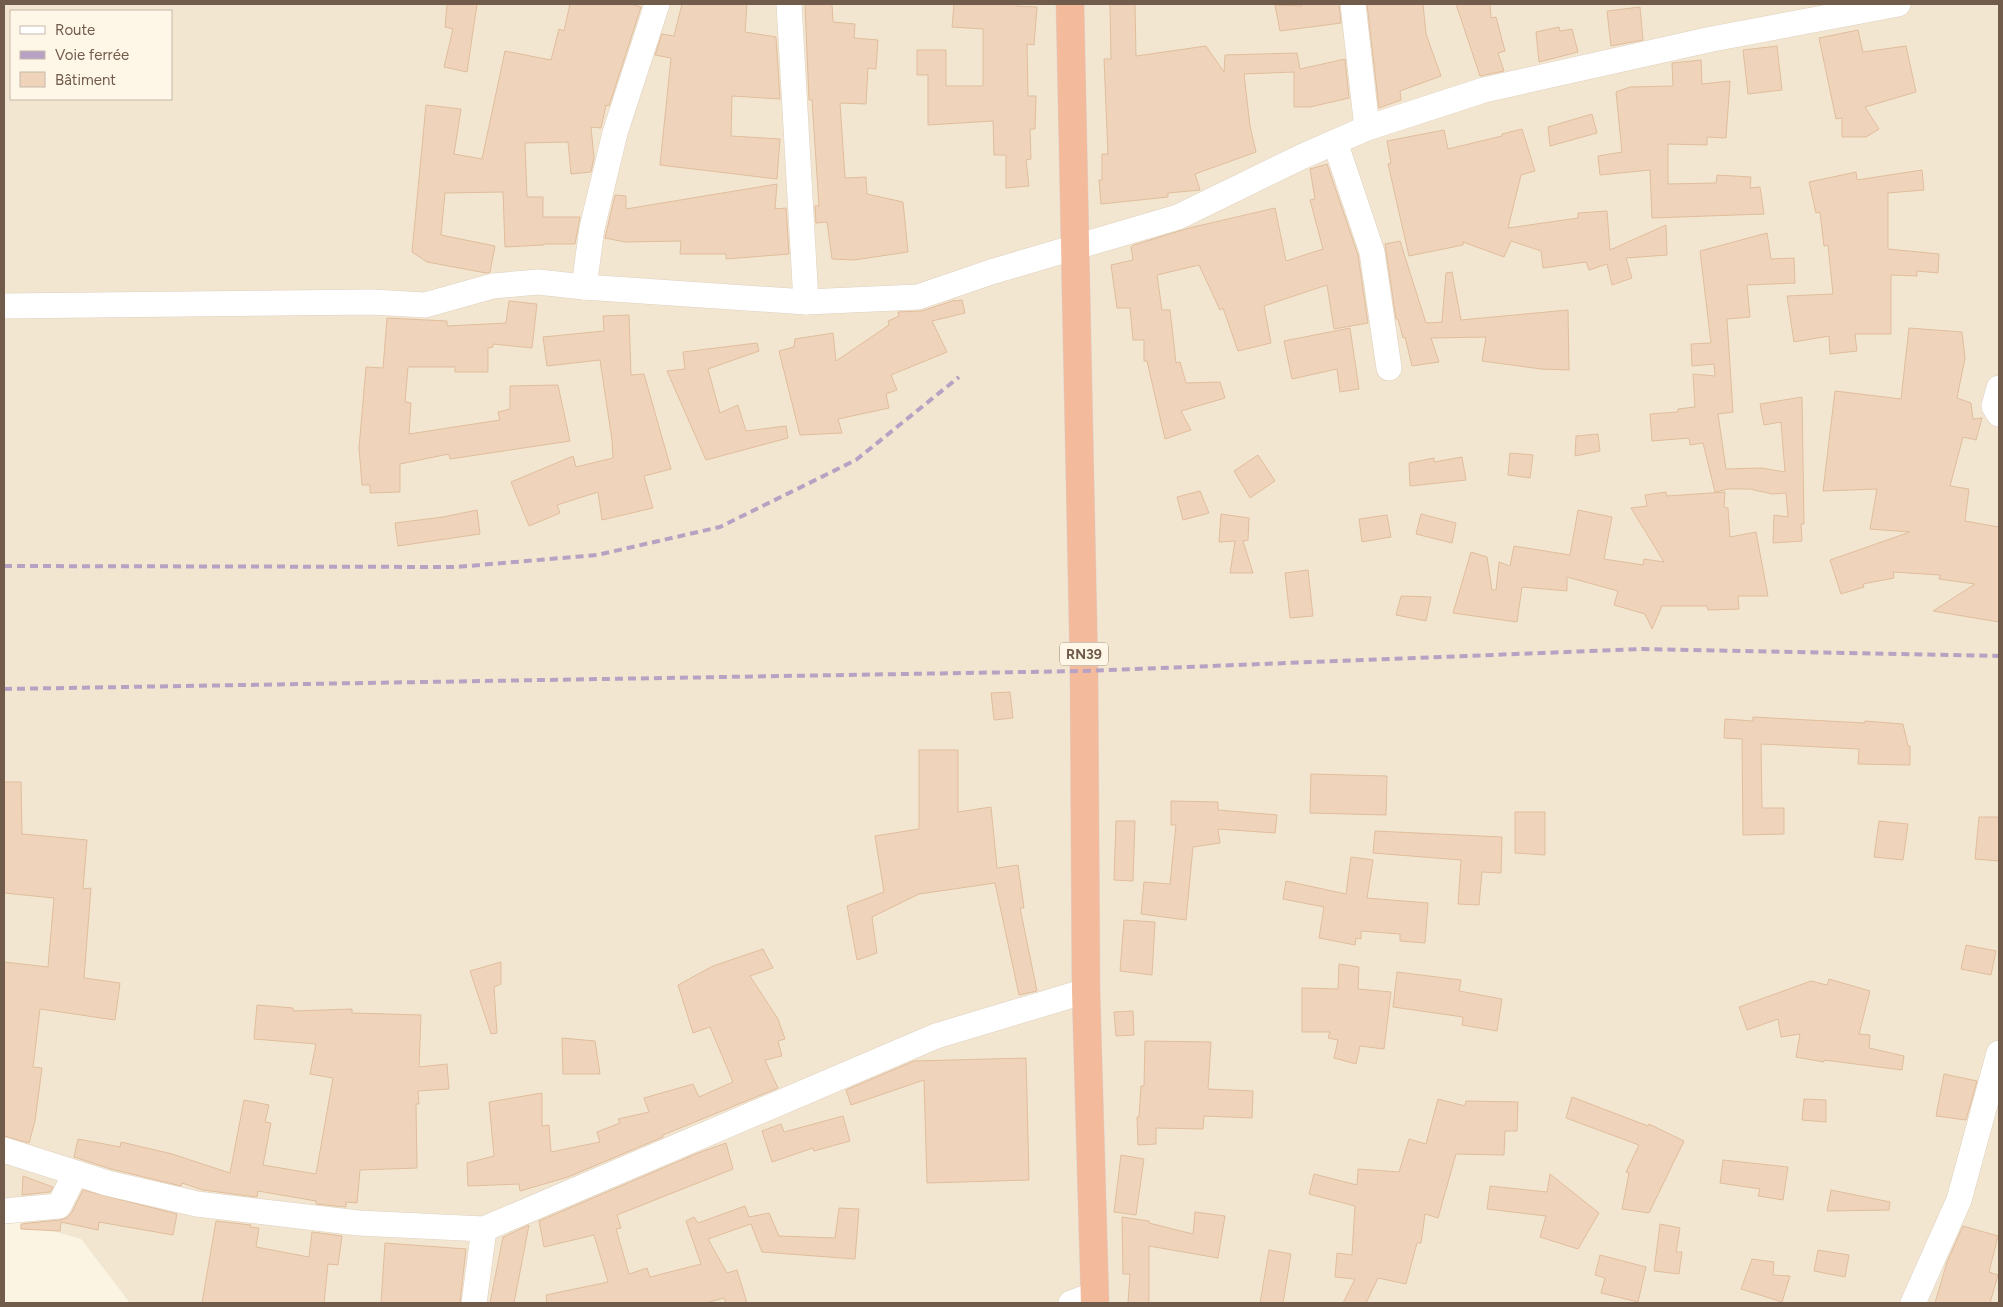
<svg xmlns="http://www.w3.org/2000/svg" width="2003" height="1307" font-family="Figtree,sans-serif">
<rect width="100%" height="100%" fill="#fbf4e2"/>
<path fill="#f2e6d1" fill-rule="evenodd" d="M4,4H1999V1303H130L81,1239L4,1217ZM11,11H171V99H11Z"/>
<g fill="#efd4bb" stroke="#e1bd9c">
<polygon points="447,4 477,4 467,72 444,67 453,29 445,27"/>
<polygon points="570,4 630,4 641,7 609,106 606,105 601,128 591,127 594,158 591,172 571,174 568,142 525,143 527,197 543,197 543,217 580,217 575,244 544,244 544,245 505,247 503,192 445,193 441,235 495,246 490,272 486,273 427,262 412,252 426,105 461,109 454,154 482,159 505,51 551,60 559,29 564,31"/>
<polygon points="682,4 747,4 745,32 776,37 780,99 732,96 731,136 780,139 777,179 660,165 671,58 655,55 662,34 674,36"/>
<polygon points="805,4 832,4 833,22 855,24 854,38 878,40 876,69 868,68 866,104 840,103 845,178 866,177 867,194 903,202 908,252 854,260 832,259 827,222 816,223 815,206 819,206 812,100 809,100"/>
<polygon points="954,4 1016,4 1016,6 1037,7 1034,45 1027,44 1028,96 1036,96 1035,129 1030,129 1031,159 1026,160 1029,186 1006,188 1006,155 994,155 993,121 928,125 928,75 917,75 917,50 946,50 946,86 983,86 983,29 952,27"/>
<polygon points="1110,4 1135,4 1136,56 1206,46 1224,72 1225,55 1297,53 1300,69 1345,59 1349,98 1310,107 1294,107 1294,72 1244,74 1250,126 1256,152 1195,174 1200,190 1168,193 1168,197 1101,204 1099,180 1102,180 1102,154 1108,154 1104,59 1111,59"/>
<polygon points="1301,4 1339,4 1341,23 1280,31 1275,5 1302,6"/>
<polygon points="1367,4 1423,4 1426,34 1441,76 1400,91 1401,100 1379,108"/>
<polygon points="1456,4 1490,4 1491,18 1496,17 1505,51 1498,53 1504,71 1480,76"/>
<polygon points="1640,7 1643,40 1611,46 1607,11"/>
<polygon points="1559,27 1560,31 1572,29 1578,52 1539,62 1536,32"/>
<polygon points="1858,30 1863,52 1906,46 1916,92 1865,107 1879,129 1866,137 1842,137 1842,118 1836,119 1819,38"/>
<polygon points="1777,46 1782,90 1748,94 1743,50"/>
<polygon points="1701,60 1702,84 1730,81 1726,138 1707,137 1707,145 1668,144 1668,184 1716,183 1717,175 1751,177 1750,188 1760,187 1764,214 1652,218 1650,170 1600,175 1598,156 1622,152 1616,92 1630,87 1673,86 1672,63"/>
<polygon points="1592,114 1597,133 1550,146 1548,127"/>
<polygon points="1522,129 1535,171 1521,175 1508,228 1578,218 1578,213 1607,211 1610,250 1666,225 1667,255 1626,258 1632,278 1612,285 1607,264 1589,270 1586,262 1543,268 1541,251 1511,241 1504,257 1463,242 1463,245 1409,256 1388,164 1391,163 1387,141 1444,130 1448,149 1502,136 1502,134"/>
<polygon points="1327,164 1358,255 1368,323 1334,329 1327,285 1264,306 1271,343 1238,351 1223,308 1220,310 1199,265 1157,275 1162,310 1170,310 1176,363 1180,362 1186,383 1220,382 1225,398 1181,411 1191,430 1165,439 1147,361 1144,361 1144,340 1133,340 1130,308 1117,308 1111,265 1133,260 1131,247 1134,245 1189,228 1275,208 1286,261 1323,249 1310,200 1315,199 1310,169"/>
<polygon points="1922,170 1924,190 1888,193 1888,249 1939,254 1938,273 1917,271 1917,276 1891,275 1891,334 1855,334 1857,351 1830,354 1829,336 1794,342 1787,296 1833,294 1828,245 1824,246 1820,212 1816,213 1809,182 1856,172 1857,180"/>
<polygon points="777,184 775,209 786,208 789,254 726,259 726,254 680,254 681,241 625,242 605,238 615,195 626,196 626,209"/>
<polygon points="1767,233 1771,259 1794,258 1795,283 1747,285 1750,317 1727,319 1733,412 1718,414 1726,469 1761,468 1785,472 1781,422 1764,425 1760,404 1802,397 1804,524 1801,524 1802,541 1773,543 1774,515 1788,517 1786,493 1772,494 1750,489 1728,489 1715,492 1703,443 1690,445 1689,438 1652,441 1650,414 1678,412 1678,409 1695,407 1693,374 1715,376 1714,364 1692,366 1691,344 1711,343 1700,251"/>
<polygon points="1400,241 1426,323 1442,322 1446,273 1452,272 1461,320 1568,310 1569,370 1541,369 1482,361 1486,337 1431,338 1439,362 1412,366 1405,337 1403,338 1398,319 1396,319 1385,244"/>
<polygon points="955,300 955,301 962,300 965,313 932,321 947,352 891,375 897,390 886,394 889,408 838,419 842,433 800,435 779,351 794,347 795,339 833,333 836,361 889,325 888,321 899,316 898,312 922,311"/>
<polygon points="509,301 537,304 532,348 493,344 493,347 488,348 488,372 455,372 455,367 408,367 405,402 411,403 409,434 500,420 498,412 510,409 510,386 558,385 570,441 450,459 449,454 400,464 400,492 370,493 370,485 362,485 359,448 366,367 383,368 387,318 447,321 447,326 506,323"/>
<polygon points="629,315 631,375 644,374 671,469 644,476 653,508 602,520 598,492 557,505 560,513 529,526 511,482 573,456 576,467 613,458 612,440 600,360 547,366 543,337 604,331 603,316"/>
<polygon points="1350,328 1359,389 1340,392 1337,369 1292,379 1284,341"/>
<polygon points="1909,328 1962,332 1965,358 1957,398 1971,403 1973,419 1982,418 1976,440 1963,437 1950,486 1969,489 1965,521 1999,527 1999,622 1933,611 1975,584 1939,579 1940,575 1893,572 1894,578 1863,584 1864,587 1841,594 1830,560 1910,532 1870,529 1877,489 1823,491 1835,391 1901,399"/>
<polygon points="757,343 759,351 708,369 720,413 738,405 746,431 786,426 788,438 706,460 667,371 685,369 683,352"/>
<polygon points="1598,434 1600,451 1575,456 1576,436"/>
<polygon points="1510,453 1533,455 1530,478 1508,475"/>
<polygon points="1258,455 1275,481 1250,498 1234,471"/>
<polygon points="1462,457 1466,480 1410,486 1409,463 1434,458 1434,462"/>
<polygon points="1200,491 1209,513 1183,520 1177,497"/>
<polygon points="1666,492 1667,496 1725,492 1724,507 1728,508 1730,537 1756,532 1768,596 1738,596 1739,609 1708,610 1707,606 1662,606 1652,629 1645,614 1614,605 1618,591 1567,577 1567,591 1522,587 1517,622 1453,613 1471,552 1487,557 1492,590 1496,590 1499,562 1510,566 1514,546 1570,555 1578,510 1612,517 1604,559 1643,565 1644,559 1664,562 1631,508 1647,506 1645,495"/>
<polygon points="477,510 480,534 398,546 395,523 443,517"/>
<polygon points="1221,514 1249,518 1248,540 1243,541 1253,573 1230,573 1235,541 1219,542"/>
<polygon points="1421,514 1456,523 1452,543 1416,534"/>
<polygon points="1387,515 1391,537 1362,542 1359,519"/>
<polygon points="1308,570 1313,616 1290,618 1285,573"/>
<polygon points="1401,596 1431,597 1426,621 1396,615"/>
<polygon points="1010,692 1013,718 994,720 991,693"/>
<polygon points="1753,717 1865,723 1865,721 1903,724 1908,746 1910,746 1910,765 1858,764 1859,749 1761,744 1762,808 1784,808 1784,834 1743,835 1742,739 1724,738 1725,719 1753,721"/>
<polygon points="919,750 958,750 958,812 991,807 997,868 1018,865 1024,908 1020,908 1037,991 1019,995 995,883 919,894 872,917 877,953 857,960 847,906 884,892 875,836 919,829"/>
<polygon points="1311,774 1387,776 1386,815 1310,813"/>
<polygon points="4,782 21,782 22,834 87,840 83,889 91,888 84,978 120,983 115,1020 40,1009 33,1067 42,1068 35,1121 29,1143 4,1136 4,962 48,967 54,898 4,893"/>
<polygon points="1171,801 1218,802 1218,810 1277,815 1275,833 1218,829 1220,843 1193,847 1186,920 1141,914 1144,882 1170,884 1176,825 1171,825"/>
<polygon points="1515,812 1545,812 1545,855 1515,853"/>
<polygon points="1979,817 1999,817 1999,861 1975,859"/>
<polygon points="1116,821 1135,821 1133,881 1114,880"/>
<polygon points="1879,821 1908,824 1903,860 1874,857"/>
<polygon points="1375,831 1502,837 1501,873 1482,872 1479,905 1458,904 1461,860 1373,853"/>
<polygon points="1351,857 1373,860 1367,898 1428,903 1425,943 1400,941 1400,934 1361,931 1361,939 1356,938 1355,945 1319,938 1324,907 1283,899 1286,881 1346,894"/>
<polygon points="1124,920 1155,922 1152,975 1120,971"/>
<polygon points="1966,945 1996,951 1991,975 1961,969"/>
<polygon points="763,949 773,968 750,976 778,1019 785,1039 778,1041 782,1056 765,1060 778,1088 663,1135 663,1137 568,1177 520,1191 519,1184 468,1186 467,1163 494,1156 489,1102 542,1093 542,1126 549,1125 551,1152 600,1142 597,1132 620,1123 618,1119 649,1112 644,1098 693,1084 699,1097 733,1082 710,1027 693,1033 678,985 713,966"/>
<polygon points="501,962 501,984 494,987 497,1033 491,1034 470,971"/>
<polygon points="1339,964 1359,967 1358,989 1391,992 1384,1049 1360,1046 1356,1064 1334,1058 1338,1040 1328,1038 1330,1032 1302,1032 1302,988 1338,989"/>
<polygon points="1397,972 1461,980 1459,991 1502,999 1497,1031 1462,1025 1463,1017 1393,1007"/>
<polygon points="1829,979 1870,991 1859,1034 1870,1035 1869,1048 1904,1056 1902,1070 1824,1060 1824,1062 1796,1057 1800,1034 1781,1037 1778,1019 1747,1030 1739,1007 1811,981 1827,985"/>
<polygon points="257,1005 293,1008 293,1011 352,1009 352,1013 421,1015 419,1067 447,1064 449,1089 418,1091 419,1104 416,1104 417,1168 360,1170 357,1203 346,1202 346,1207 316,1204 316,1201 258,1191 257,1197 203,1190 182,1183 181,1186 111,1169 74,1157 78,1139 120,1147 121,1142 172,1154 230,1173 244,1100 269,1105 265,1122 271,1123 263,1165 316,1174 333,1078 310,1074 316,1044 254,1039"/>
<polygon points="1133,1011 1134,1035 1116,1036 1114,1012"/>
<polygon points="562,1038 595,1041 600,1074 563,1074"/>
<polygon points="1145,1041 1211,1042 1208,1089 1253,1091 1252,1118 1204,1116 1203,1129 1156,1128 1156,1144 1138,1145 1137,1117 1139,1117 1141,1086 1144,1086"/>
<polygon points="1026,1058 1029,1180 927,1183 924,1080 851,1105 846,1090 914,1061"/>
<polygon points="1944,1074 1977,1081 1966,1120 1936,1116"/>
<polygon points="1572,1097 1648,1126 1649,1124 1684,1141 1649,1213 1622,1209 1629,1173 1626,1172 1639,1145 1566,1118"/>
<polygon points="1438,1099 1465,1106 1466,1101 1518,1102 1517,1131 1505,1131 1504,1155 1456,1154 1438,1218 1425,1214 1421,1243 1417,1243 1406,1284 1378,1278 1366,1303 1343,1303 1355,1279 1335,1277 1337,1253 1352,1255 1355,1206 1309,1194 1314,1174 1357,1185 1358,1169 1399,1172 1409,1139 1426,1144"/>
<polygon points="1804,1099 1826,1100 1826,1122 1802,1120"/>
<polygon points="843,1116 850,1141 814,1151 813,1148 772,1162 762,1131 781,1124 784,1132"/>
<polygon points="726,1143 733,1169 617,1215 621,1228 616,1229 629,1274 647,1268 650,1277 701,1264 686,1221 694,1217 698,1223 745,1206 749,1217 769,1213 779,1236 835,1238 839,1208 859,1209 855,1259 762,1252 751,1224 708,1239 727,1273 737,1270 747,1303 726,1303 724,1298 706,1303 547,1303 546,1295 608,1282 594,1235 544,1247 539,1221 698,1153"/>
<polygon points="1121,1155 1144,1159 1136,1215 1114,1212"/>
<polygon points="1723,1160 1788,1167 1783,1200 1758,1196 1760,1189 1720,1183"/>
<polygon points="1550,1174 1599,1213 1578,1249 1540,1237 1546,1216 1487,1209 1490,1186 1547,1192"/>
<polygon points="23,1176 53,1187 50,1192 22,1195"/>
<polygon points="83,1190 177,1214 173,1235 99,1222 98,1230 61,1222 60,1231 21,1229 21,1224 60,1220 67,1218 72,1212"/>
<polygon points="1831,1190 1890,1202 1889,1210 1827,1211"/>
<polygon points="1195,1212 1225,1216 1218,1258 1149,1246 1149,1303 1128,1303 1130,1274 1123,1274 1122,1217 1149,1221 1149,1223 1193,1234"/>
<polygon points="216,1221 251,1225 250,1227 259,1228 256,1247 309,1257 312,1232 342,1236 338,1265 328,1264 324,1303 202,1303"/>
<polygon points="1660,1224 1680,1228 1676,1252 1682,1252 1679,1274 1654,1271"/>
<polygon points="529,1225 514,1303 490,1303 503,1237"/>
<polygon points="1963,1226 1998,1236 1989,1272 1998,1275 1990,1303 1935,1303 1947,1262"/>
<polygon points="385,1243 466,1249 460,1303 381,1303"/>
<polygon points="1269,1250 1291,1254 1283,1303 1260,1303"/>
<polygon points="1818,1250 1849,1255 1845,1277 1814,1271"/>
<polygon points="1600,1255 1646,1267 1638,1302 1601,1293 1605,1278 1595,1275"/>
<polygon points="1752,1259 1774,1262 1773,1275 1790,1276 1782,1302 1741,1289"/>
</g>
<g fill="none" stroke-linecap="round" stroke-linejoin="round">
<g stroke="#dfd0be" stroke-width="26">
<g id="minor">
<polyline points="789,4 806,302"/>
<polyline points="1353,4 1367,128"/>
<polyline points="1335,142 1372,252 1389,368"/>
<polyline points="584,287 592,228 615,133 657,4"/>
<polyline points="4,306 372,302 425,305 493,286 538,282 584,287 806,302 918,297 991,272 1178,217 1301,157 1367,128 1484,90 1712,39 1898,4"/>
<polyline points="1999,388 1994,406 1999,414"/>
<polyline points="4,1150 107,1183 197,1204 358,1223 484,1229 936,1036 1086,991"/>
<polyline points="4,1211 59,1206 75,1174"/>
<polyline points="474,1303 484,1229"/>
<polyline points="1071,1303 1096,1294"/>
<polyline points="1913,1303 1959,1200 1999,1053"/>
</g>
</g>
<g stroke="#ddd8d4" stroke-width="29">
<polyline id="highway" points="1070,4 1084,671 1086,991 1095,1303"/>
</g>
<use href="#minor" stroke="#fff" stroke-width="25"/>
<use href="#highway" stroke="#f3ba9b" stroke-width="28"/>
<g stroke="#b7a2c3" stroke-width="4" stroke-dasharray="8 5" stroke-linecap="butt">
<polyline points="4,566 456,567 597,555 720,527 856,460 959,377"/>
<polyline points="4,689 1084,671 1643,649 1999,656"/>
</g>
</g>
<g text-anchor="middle" stroke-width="4.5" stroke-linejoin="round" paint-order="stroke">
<rect fill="#fef7e8" stroke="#9b8a79" stroke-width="1" x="1060" y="642.5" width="48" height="23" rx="4"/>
<g font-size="14" font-weight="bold" fill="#715b4a">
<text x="1084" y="659">RN39</text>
</g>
</g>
<rect width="2003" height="1307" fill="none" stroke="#715b4a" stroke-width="10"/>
<rect x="10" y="10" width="162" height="90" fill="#fef7e8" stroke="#c6b9a9"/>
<rect x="20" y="26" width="25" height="8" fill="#ffffff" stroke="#c6b9a9"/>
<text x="55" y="35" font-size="15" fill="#715b4a">Route</text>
<rect x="20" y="51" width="25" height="8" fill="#b7a2c3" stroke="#c6b9a9"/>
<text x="55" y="60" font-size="15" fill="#715b4a">Voie ferrée</text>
<rect x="20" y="72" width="25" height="15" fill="#efd4bb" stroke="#c6b9a9"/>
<text x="55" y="85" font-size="15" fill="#715b4a">Bâtiment</text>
</svg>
